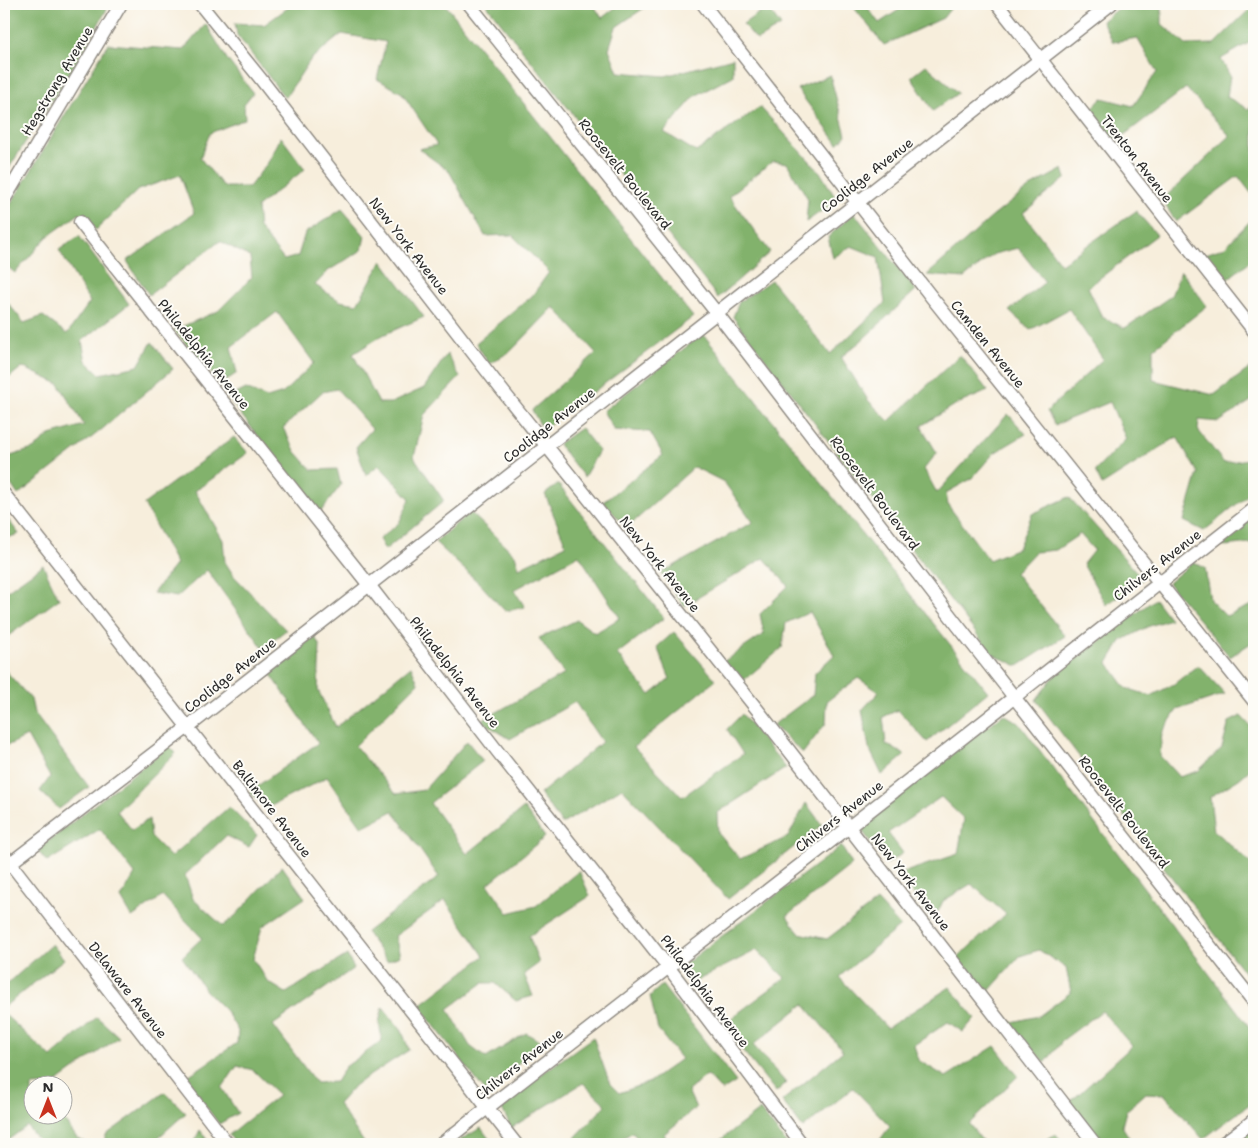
<svg xmlns="http://www.w3.org/2000/svg" width="1258" height="1148" font-family="'Shantell Sans',sans-serif">
<rect width="100%" height="100%" fill="#fdfcf7"/>
<filter id="ink" filterUnits="userSpaceOnUse"><feTurbulence type="fractalNoise" baseFrequency=".02" numOctaves="2"/><feDisplacementMap in="SourceGraphic" scale="10" xChannelSelector="R" yChannelSelector="G"/><feConvolveMatrix kernelMatrix="1 2 1 2 8 2 1 2 1" color-interpolation-filters="sRGB"/></filter>
<filter id="wash" filterUnits="userSpaceOnUse"><feTurbulence type="fractalNoise" baseFrequency=".0096" numOctaves="4" result="noise"/><feDisplacementMap in="SourceGraphic" scale="20" xChannelSelector="R" yChannelSelector="G"/><feGaussianBlur stdDeviation="1.12" result="paint"/><feColorMatrix in="noise" values="0 0 0 0 0 0 0 0 0 0 0 0 0 0 0 0 0 1.4 0 .05"/><feComposite in="paint" operator="in"/></filter>
<g filter="url(#wash)">
<rect width="100%" height="100%" fill="#f7eedc"/>
<g fill="#82b26c" stroke="#566e4c">
<polygon points="4,4 110,4 84,49 4,176"/>
<polygon points="293,4 445,4 693,317 543,430 532,410 596,353 554,307 511,351 489,364 476,343 532,296 549,272 512,235 485,236 449,171 419,149 437,145 402,93 377,79 386,42 342,34 311,59 285,98 237,35 235,23 264,25"/>
<polygon points="486,4 593,4 602,18 620,4 650,4 616,27 609,49 618,72 665,76 733,58 733,76 695,96 664,132 696,152 760,107 820,172 837,200 806,222 808,199 787,163 773,161 729,196 770,252 718,298"/>
<polygon points="851,4 865,4 879,23 908,4 954,4 943,18 884,45"/>
<polygon points="1123,4 1162,4 1162,24 1186,45 1214,44 1254,5 1254,40 1221,59 1230,76 1227,97 1248,109 1254,105 1254,197 1238,176 1176,222 1162,200 1230,136 1186,88 1115,142 1088,113 1102,98 1133,106 1157,72 1137,38 1113,42 1102,21"/>
<polygon points="767,7 781,26 757,40 743,24"/>
<polygon points="206,24 227,59 253,93 244,104 245,119 210,133 200,158 224,187 249,187 269,161 281,137 305,169 257,207 259,228 284,260 298,256 305,233 342,209 365,236 362,250 328,271 315,285 340,301 357,304 382,261 424,317 383,335 353,354 379,403 391,403 424,388 447,354 460,377 424,415 414,457 444,501 385,550 379,539 399,523 410,499 379,465 366,475 356,447 372,429 337,389 322,392 283,428 296,452 312,470 337,469 341,485 319,514 228,398 246,389 267,398 283,393 314,363 277,312 231,347 237,373 221,384 174,330 218,311 252,277 250,257 220,241 149,295 127,261 194,213 180,175 138,190 96,230 79,214 47,237 15,273 4,264 4,215 108,44 183,50"/>
<polygon points="926,65 958,93 933,111 911,77"/>
<polygon points="830,75 846,135 838,144 797,89"/>
<polygon points="1063,169 1066,178 1023,213 1061,264 1136,211 1157,235 1088,287 1102,317 1125,328 1171,296 1181,271 1207,306 1153,349 1153,380 1214,395 1254,365 1254,399 1219,422 1199,420 1198,430 1224,463 1254,458 1254,490 1204,531 1184,521 1198,473 1177,437 1102,485 1095,471 1126,439 1110,402 1055,425 1047,411 1103,359 1069,309 1030,330 1009,311 1045,282 1018,248 994,254 964,278 927,275 992,217 1030,187"/>
<polygon points="854,213 916,290 861,341 841,357 868,400 889,421 960,355 988,391 955,405 921,426 937,453 924,469 937,493 1008,414 1026,434 994,453 971,479 946,493 948,505 989,560 1018,548 1032,514 1069,497 1143,579 1106,605 1083,564 1094,550 1080,534 1056,550 1035,552 1015,573 1065,636 1018,666 992,654 733,317 739,302 771,280 830,354 885,303 878,257 851,246 833,258 828,237"/>
<polygon points="1254,217 1254,258 1225,281 1203,255 1225,247"/>
<polygon points="79,236 129,304 82,341 86,361 100,374 138,366 152,342 173,369 100,431 18,495 4,474 4,458 33,449 50,435 84,425 59,384 22,367 4,382 4,298 24,323 43,316 67,334 90,302 59,250"/>
<polygon points="703,334 988,692 927,742 898,710 883,717 886,744 905,755 882,775 869,748 862,710 879,692 858,678 827,701 826,723 803,753 773,725 813,695 815,673 834,655 810,612 786,623 782,648 744,680 723,662 764,634 760,614 788,586 764,558 684,606 661,573 753,522 724,482 694,467 627,528 603,502 663,455 650,432 614,430 603,411"/>
<polygon points="581,428 599,451 584,477 558,444"/>
<polygon points="234,437 248,453 195,491 223,540 225,562 234,576 286,630 263,648 207,570 177,597 153,593 176,564 144,504"/>
<polygon points="558,484 664,618 617,654 650,695 670,679 657,647 674,632 716,680 634,747 682,797 743,754 727,729 742,714 786,768 717,813 718,833 740,859 788,837 806,803 822,825 728,899 622,788 562,824 540,794 602,742 575,702 510,739 481,721 564,674 539,638 577,620 595,633 620,618 579,555 514,590 525,607 505,611 481,585 435,542 470,512 515,555 519,568 566,545 545,494"/>
<polygon points="4,514 19,534 4,539"/>
<polygon points="1254,516 1254,548 1251,543 1217,547"/>
<polygon points="1193,562 1205,568 1210,600 1226,616 1254,604 1254,641 1230,657 1168,583"/>
<polygon points="43,565 59,599 4,639 4,593"/>
<polygon points="1155,599 1170,619 1147,627 1121,641 1108,663 1126,688 1151,696 1174,684 1198,665 1225,694 1177,710 1162,733 1160,756 1179,777 1198,771 1222,748 1229,722 1241,716 1254,730 1254,766 1239,779 1210,797 1214,831 1252,864 1254,862 1254,985 1036,700 1054,676"/>
<polygon points="314,636 320,646 318,690 336,727 411,666 418,683 355,746 396,794 424,790 467,741 483,761 430,803 467,854 524,808 545,837 488,884 508,913 536,906 579,871 590,896 529,936 539,963 524,974 533,996 516,1001 495,983 483,983 448,1009 470,1046 486,1058 526,1033 543,1043 485,1091 419,1006 484,956 445,900 395,936 400,956 387,961 366,932 439,877 393,811 362,827 327,777 267,808 249,792 318,743 270,673"/>
<polygon points="4,669 31,699 34,713 89,787 59,809 40,791 50,777 27,736 11,744 4,746"/>
<polygon points="1004,714 1019,723 1254,1033 1254,1101 1203,1139 1164,1094 1146,1093 1126,1111 1122,1126 1133,1144 1104,1144 1070,1102 1132,1046 1102,1011 1064,1039 1045,1063 1008,1023 1039,1016 1071,992 1066,968 1039,950 1020,956 988,992 957,958 1006,914 971,884 943,901 933,922 899,874 958,854 964,819 941,797 888,833 903,853 887,864 857,824"/>
<polygon points="169,746 176,753 117,811 132,830 149,819 151,837 171,857 229,807 257,835 249,847 226,836 185,875 193,899 223,926 235,916 282,866 305,898 262,927 253,959 268,982 286,993 347,955 354,968 273,1025 316,1083 336,1082 345,1067 382,1041 379,1022 383,1007 402,1031 409,1050 355,1085 338,1104 365,1144 236,1144 229,1135 279,1095 253,1070 237,1066 222,1088 238,1113 219,1124 185,1078 237,1043 238,1031 226,1011 206,991 182,957 202,938 163,896 132,917 121,898 135,874 100,829 47,862 37,850"/>
<polygon points="841,846 852,864 787,916 799,933 827,939 877,901 900,926 839,977 887,1028 950,987 975,1018 963,1032 948,1022 914,1045 918,1060 946,1077 995,1046 1018,1076 969,1124 985,1144 877,1144 890,1126 853,1088 803,1128 782,1101 843,1051 804,1004 753,1045 786,1083 776,1092 722,1025 785,978 757,950 690,984 681,967"/>
<polygon points="52,944 64,959 4,1007 4,987"/>
<polygon points="662,985 736,1082 722,1091 707,1075 688,1091 696,1108 664,1134 669,1144 641,1144 633,1132 613,1144 569,1144 606,1105 583,1083 511,1128 500,1104 593,1037 610,1084 619,1093 650,1082 681,1059 658,1030 650,996"/>
<polygon points="4,1014 51,1057 97,1017 119,1037 53,1085 32,1086 32,1116 61,1116 77,1138 88,1144 41,1144 27,1126 4,1143 4,1101 8,1097 4,1089"/>
<polygon points="165,1092 186,1113 151,1144 103,1144 106,1135"/>
<polygon points="760,1110 787,1144 715,1144"/>
<polygon points="481,1128 493,1144 453,1144"/>
<polygon points="1254,1128 1254,1144 1234,1144"/>
<polygon points="200,1130 210,1144 193,1144"/>
<polygon points="1056,1134 1063,1144 1038,1144"/>
</g>
</g>
<g filter="url(#ink)">
<g fill="none" stroke-linecap="round" stroke-linejoin="round">
<g stroke="#918c84" stroke-width="15">
<g id="minor">
<polyline points="200,4 260,78 501,389 760,713 1095,1144"/>
<polyline points="469,4 716,312 955,622 1254,1002"/>
<polyline points="703,4 933,299 1254,701"/>
<polyline points="997,4 1254,331"/>
<polyline points="4,200 121,4"/>
<polyline points="80,222 369,585 498,752 669,968 802,1144"/>
<polyline points="4,494 516,1144"/>
<polyline points="4,855 228,1144"/>
<polyline points="4,868 188,727 1111,4"/>
<polyline points="441,1144 849,827 1254,509"/>
<polyline points="1222,1144 1254,1120"/>
</g>
</g>
<use href="#minor" stroke="#fff" stroke-width="12"/>
</g>
</g>
<g text-anchor="middle" stroke-width="4" stroke-linejoin="round" paint-order="stroke">
<g font-size="14" fill="#2b2b2b" stroke="#fdfcf7">
<text transform="translate(57 81) rotate(-59)" y="5">Hegstrong Avenue</text>
<text transform="translate(1137 159) rotate(52)" y="5">Trenton Avenue</text>
<text transform="translate(625 174) rotate(51)" y="5">Roosevelt Boulevard</text>
<text transform="translate(867 175) rotate(-38)" y="5">Coolidge Avenue</text>
<text transform="translate(409 246) rotate(52)" y="5">New York Avenue</text>
<text transform="translate(988 344) rotate(51)" y="5">Camden Avenue</text>
<text transform="translate(204 354) rotate(51)" y="5">Philadelphia Avenue</text>
<text transform="translate(549 425) rotate(-38)" y="5">Coolidge Avenue</text>
<text transform="translate(875 493) rotate(53)" y="5">Roosevelt Boulevard</text>
<text transform="translate(660 564) rotate(51)" y="5">New York Avenue</text>
<text transform="translate(1157 565) rotate(-38)" y="5">Chilvers Avenue</text>
<text transform="translate(455 672) rotate(52)" y="5">Philadelphia Avenue</text>
<text transform="translate(230 675) rotate(-38)" y="5">Coolidge Avenue</text>
<text transform="translate(272 809) rotate(52)" y="5">Baltimore Avenue</text>
<text transform="translate(1124 812) rotate(52)" y="5">Roosevelt Boulevard</text>
<text transform="translate(839 816) rotate(-38)" y="5">Chilvers Avenue</text>
<text transform="translate(911 882) rotate(52)" y="5">New York Avenue</text>
<text transform="translate(128 990) rotate(52)" y="5">Delaware Avenue</text>
<text transform="translate(705 991) rotate(53)" y="5">Philadelphia Avenue</text>
<text transform="translate(519 1064) rotate(-38)" y="5">Chilvers Avenue</text>
</g>
</g>
<rect width="1258" height="1148" fill="none" stroke="#fdfcf7" stroke-width="20"/>
<g transform="translate(48 1100)"><circle r="24" fill="#fdfcf7" stroke="#a9a8a5"/>
<path d="M0-4L9 19L0 12L-9 19Z" fill="#c8321e"/>
<text y="-8" font-size="14" font-weight="bold" text-anchor="middle" fill="#2b2b2b">N</text>
</g>
</svg>
